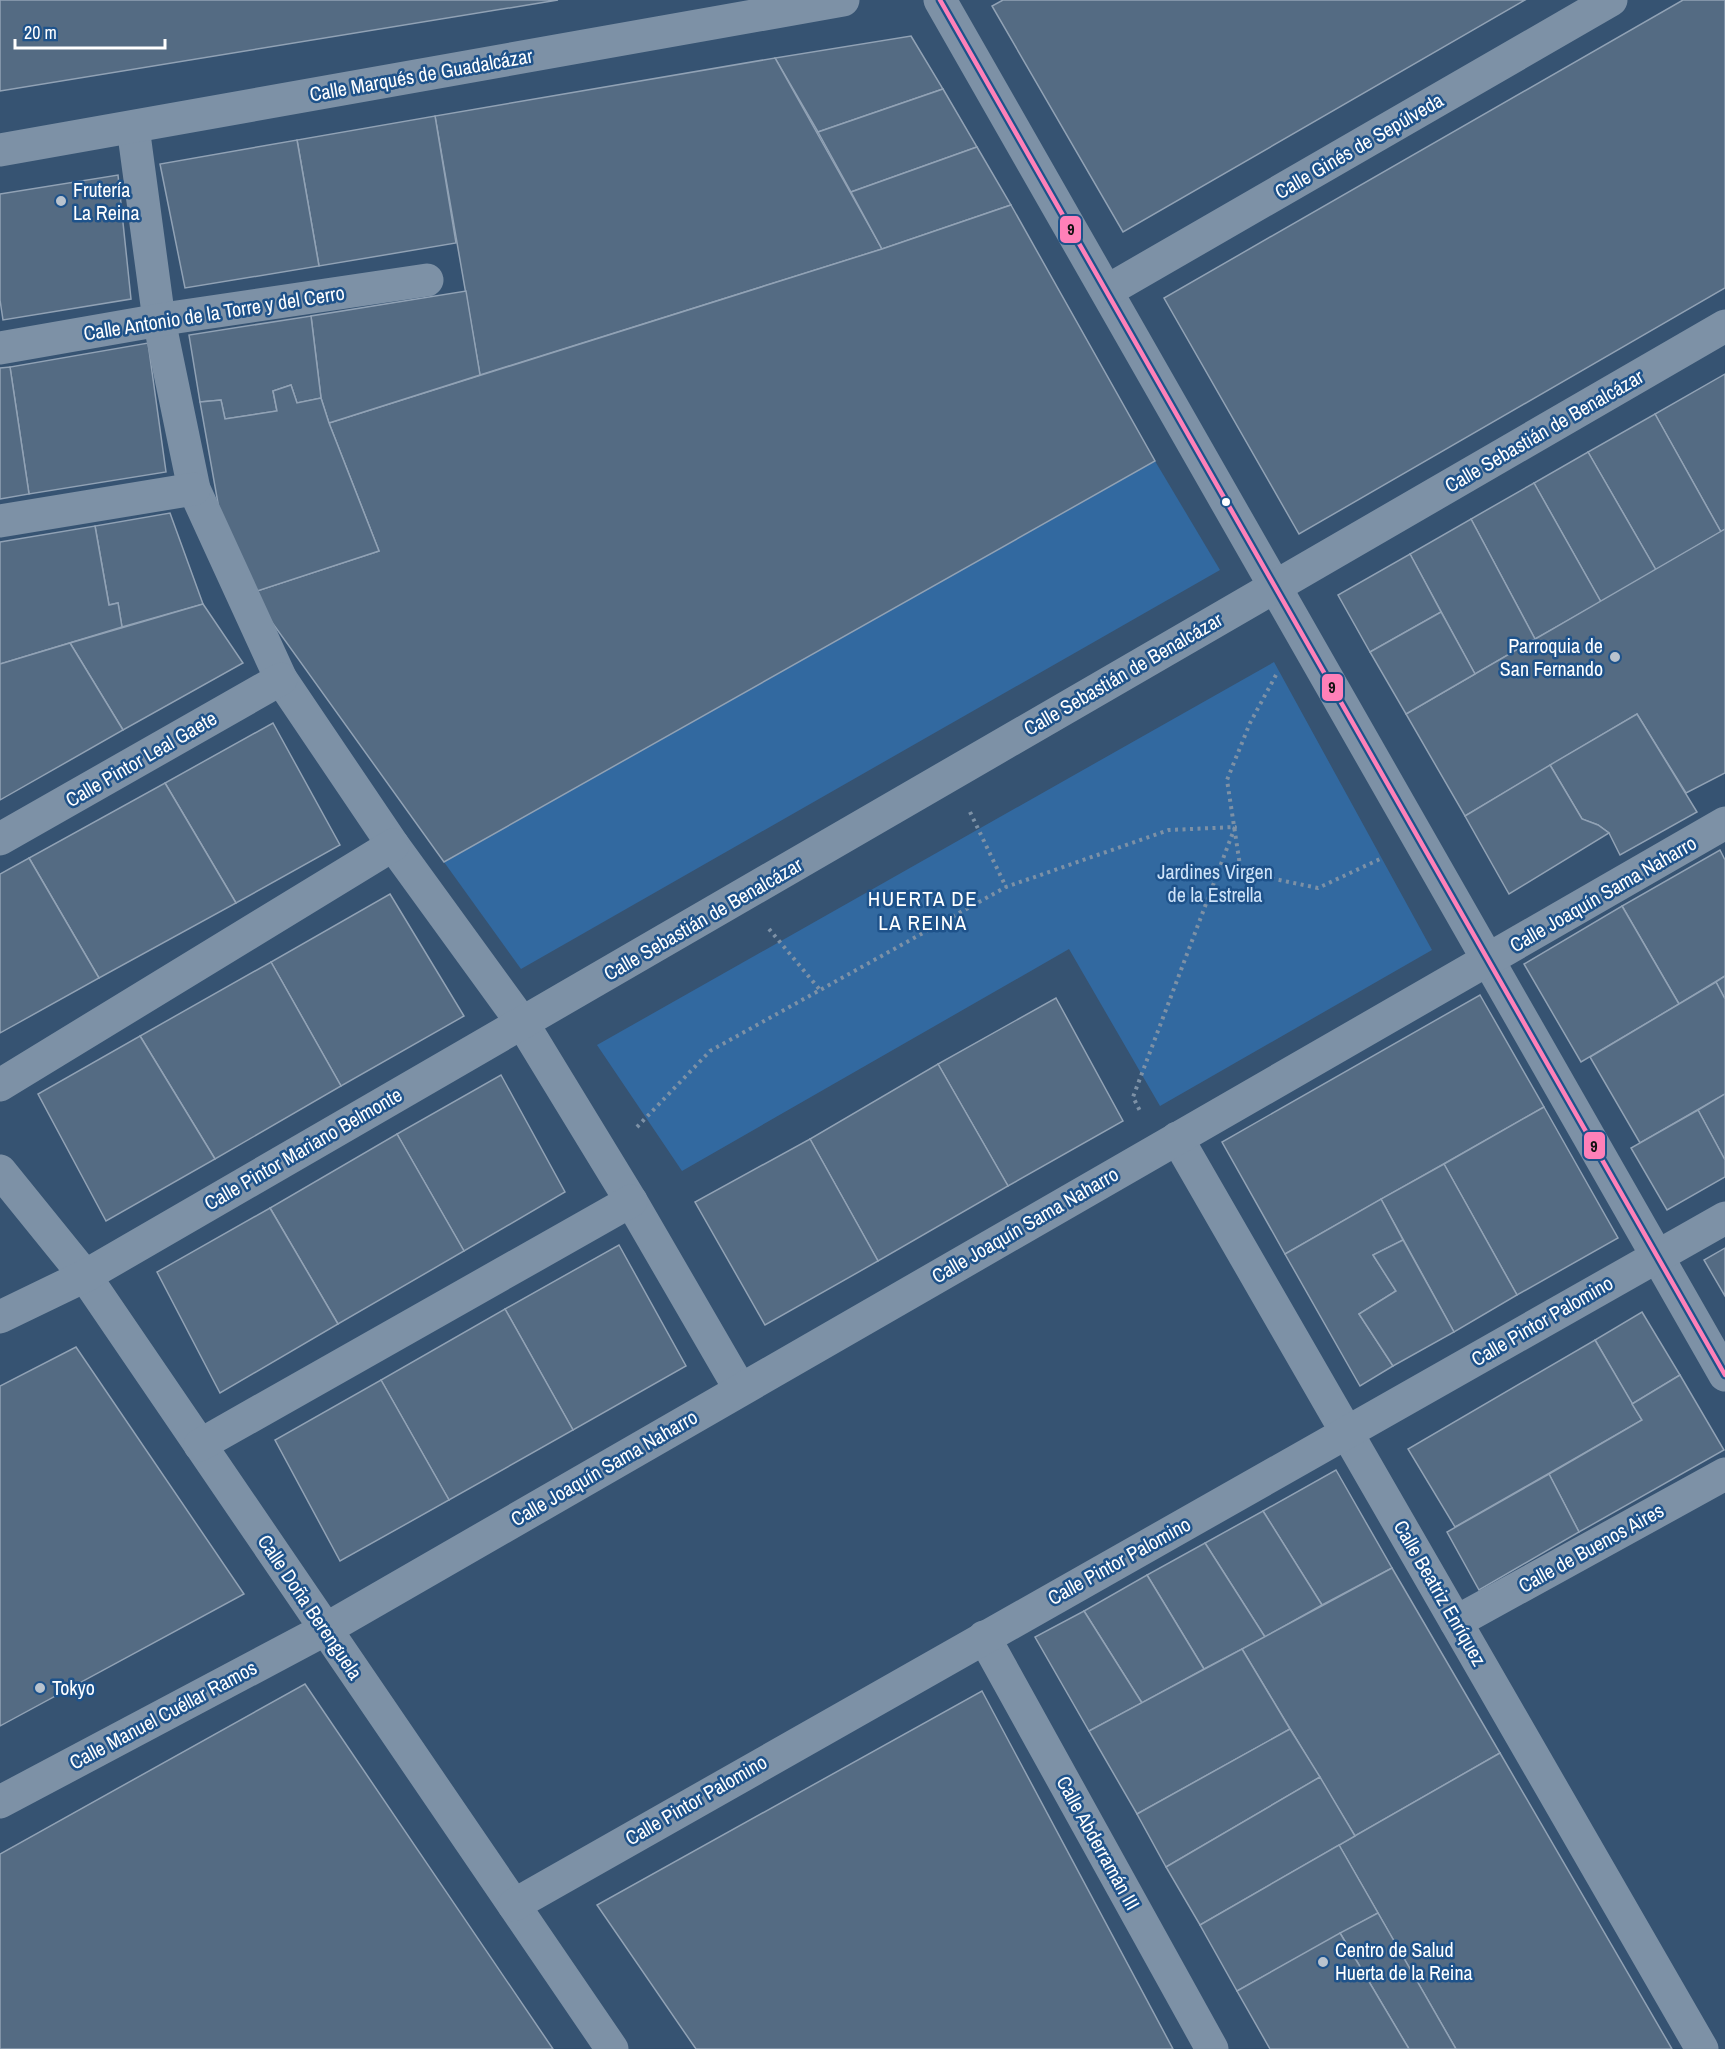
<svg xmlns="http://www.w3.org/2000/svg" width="1725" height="2049" font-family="'Archivo Narrow',sans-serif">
<rect width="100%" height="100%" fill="#365372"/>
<g fill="#3269a0">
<polygon points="1155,461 1220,570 521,969 444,862"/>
<polygon points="1274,662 1432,950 1160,1106 1069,949 682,1171 597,1045"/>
</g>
<g fill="#546b83" stroke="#91a2b5" stroke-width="1.5">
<polygon points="0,0 558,0 0,91"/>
<polygon points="1003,0 1525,0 1123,232 992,6"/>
<polygon points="1683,0 1725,0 1725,288 1299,534 1164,298"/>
<polygon points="911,36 943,89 818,132 775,58"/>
<polygon points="775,58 882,249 480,375 435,116"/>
<polygon points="943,89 977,147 851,192 818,132"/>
<polygon points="435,116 456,243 319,266 297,140"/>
<polygon points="297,140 319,266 185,288 160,164"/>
<polygon points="977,147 1011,205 882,249 851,192"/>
<polygon points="118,175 131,299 3,320 0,300 0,194"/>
<polygon points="1011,205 1155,461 444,862 251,593 379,551 329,423 882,249"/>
<polygon points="466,291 480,375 329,423 321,398 311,316"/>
<polygon points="311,316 321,398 297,403 291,385 273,391 277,411 225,419 221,400 200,402 189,335"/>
<polygon points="148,343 166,472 29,494 10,367"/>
<polygon points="10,367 29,494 0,499 0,368"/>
<polygon points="1725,374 1725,529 1721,532 1655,414"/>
<polygon points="291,385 297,403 321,398 329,423 379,551 251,593 219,509 200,402 221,400 225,419 277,411 273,391"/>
<polygon points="1655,414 1721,532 1656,570 1588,452"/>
<polygon points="1588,452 1656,570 1601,602 1534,483"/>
<polygon points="1534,483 1601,602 1535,639 1471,519"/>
<polygon points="170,513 203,604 122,627 118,603 109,605 95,526"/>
<polygon points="1471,519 1535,639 1475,674 1410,554"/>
<polygon points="95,526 109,605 118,603 122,627 0,664 0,542"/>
<polygon points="1725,529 1725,773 1686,793 1637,714 1465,816 1406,714"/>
<polygon points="1410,554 1441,612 1370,652 1338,595"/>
<polygon points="203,604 243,663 123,730 70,643"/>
<polygon points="1441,612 1475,674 1406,714 1370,652"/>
<polygon points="70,643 123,730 0,800 0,664"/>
<polygon points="1637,714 1697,812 1620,855 1609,833 1598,825 1582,819 1550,765"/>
<polygon points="273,723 340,845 236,903 165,783"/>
<polygon points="1550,765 1582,819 1598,825 1609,833 1509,894 1465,816"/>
<polygon points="165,783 236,903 99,978 29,858"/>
<polygon points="1720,850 1725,860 1725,976 1679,1004 1622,906"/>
<polygon points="29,858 99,978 0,1033 0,874"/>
<polygon points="390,894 464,1016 341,1086 271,962"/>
<polygon points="1622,906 1679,1004 1581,1062 1524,964"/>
<polygon points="271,962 341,1086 215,1159 140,1036"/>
<polygon points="1725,976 1725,999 1716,982"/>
<polygon points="1716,982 1725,999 1725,1094 1640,1143 1590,1057"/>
<polygon points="1480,995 1544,1107 1285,1254 1222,1142"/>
<polygon points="1056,998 1123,1121 1008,1186 938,1064"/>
<polygon points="140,1036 215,1159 106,1221 38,1094"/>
<polygon points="938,1064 1008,1186 878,1261 810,1139"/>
<polygon points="501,1075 565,1192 464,1251 397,1134"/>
<polygon points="1725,1094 1725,1160 1698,1110"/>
<polygon points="1544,1107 1618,1238 1517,1295 1444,1164"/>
<polygon points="1698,1110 1725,1160 1725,1177 1667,1210 1631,1148"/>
<polygon points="397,1134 464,1251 338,1324 270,1208"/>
<polygon points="810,1139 878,1261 765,1325 695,1202"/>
<polygon points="1444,1164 1517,1295 1454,1332 1381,1199"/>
<polygon points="1381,1199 1403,1240 1373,1255 1396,1291 1359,1314 1393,1366 1360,1386 1285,1254"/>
<polygon points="270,1208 338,1324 220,1393 157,1272"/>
<polygon points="1403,1240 1454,1332 1393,1366 1359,1314 1396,1291 1373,1255"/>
<polygon points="619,1245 686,1366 573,1430 505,1309"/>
<polygon points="1725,1248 1725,1296 1704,1260"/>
<polygon points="505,1309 573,1430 449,1500 381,1380"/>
<polygon points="1642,1312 1680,1375 1632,1404 1595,1340"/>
<polygon points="1595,1340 1642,1420 1455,1527 1408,1449"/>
<polygon points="76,1347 244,1594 0,1726 0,1386"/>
<polygon points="1680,1375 1724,1450 1579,1532 1549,1474 1642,1420 1632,1404"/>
<polygon points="381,1380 449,1500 340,1561 275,1440"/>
<polygon points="1336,1470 1392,1568 1322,1605 1263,1511"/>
<polygon points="1549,1474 1579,1532 1479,1590 1447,1532"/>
<polygon points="1263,1511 1322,1605 1265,1637 1205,1543"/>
<polygon points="1205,1543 1265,1637 1204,1669 1147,1575"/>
<polygon points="1392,1568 1500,1753 1355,1836 1242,1649"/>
<polygon points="1147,1575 1204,1669 1142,1703 1084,1611"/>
<polygon points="1084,1611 1142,1703 1089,1731 1035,1637"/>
<polygon points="1242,1649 1290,1729 1137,1814 1089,1731"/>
<polygon points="305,1684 553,2049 0,2049 0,1854"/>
<polygon points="982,1691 1173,2049 696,2049 597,1905"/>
<polygon points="1290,1729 1320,1777 1166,1867 1137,1814"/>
<polygon points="1500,1753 1672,2049 1456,2049 1339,1845"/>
<polygon points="1320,1777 1355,1836 1200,1925 1166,1867"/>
<polygon points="1339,1845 1378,1913 1237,1991 1200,1925"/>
<polygon points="1378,1913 1456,2049 1409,2049 1340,1933"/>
<polygon points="1340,1933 1409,2049 1270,2049 1237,1991"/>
</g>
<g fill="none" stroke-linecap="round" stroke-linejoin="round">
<g stroke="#7d91a6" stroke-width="4" stroke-dasharray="3 4.5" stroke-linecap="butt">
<polyline points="1276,675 1250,723 1227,780 1241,872 1318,888 1380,859"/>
<polyline points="970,812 1006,887"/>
<polyline points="769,929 820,990"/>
<polyline points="637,1127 710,1051 1006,887 1169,830 1235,827 1133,1097 1140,1111"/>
</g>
<g stroke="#7d91a6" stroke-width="33">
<polyline points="940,0 1725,1375"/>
<polyline points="133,127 159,320 194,489 281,679 393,845 523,1024 631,1201 740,1389"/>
<polyline points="0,150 843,0"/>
<polyline points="1107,291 1611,0"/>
<polyline points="0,348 177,317 427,280"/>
<polyline points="0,521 194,489"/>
<polyline points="0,839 281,679"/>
<polyline points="0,1085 393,845"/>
<polyline points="1177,1138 1702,2049"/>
<polyline points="0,1171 85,1276 612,2049"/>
<polyline points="0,1317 85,1276 1725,326"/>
<polyline points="200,1445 631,1201"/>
<polyline points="1456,1622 1725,1474"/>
<polyline points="984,1637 1212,2049"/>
<polyline points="0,1802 326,1629 1725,823"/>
<polyline points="514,1905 1725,1218"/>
</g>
<g stroke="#1e528a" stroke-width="9">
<polyline id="bus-1" points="940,0 1725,1375"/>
</g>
<use href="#bus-1" stroke="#ff80b8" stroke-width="4.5"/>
</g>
<g fill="#b9c3ce" stroke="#1e528a" stroke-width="2">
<circle cx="61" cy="201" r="6"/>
<circle cx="1615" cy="657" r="6"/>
<circle cx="40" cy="1688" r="6"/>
<circle cx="1323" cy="1962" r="6"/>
</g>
<circle fill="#fff" stroke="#1e528a" stroke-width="2" cx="1226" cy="502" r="5"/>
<g text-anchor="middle" stroke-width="5" stroke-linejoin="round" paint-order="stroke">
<g font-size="20" fill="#fff" stroke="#1e528a">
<text transform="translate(421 75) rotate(-10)" y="7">Calle Marqués de Guadalcázar</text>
<text transform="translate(1359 146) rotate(-30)" y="7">Calle Ginés de Sepúlveda</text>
<text transform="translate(214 313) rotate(-9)" y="7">Calle Antonio de la Torre y del Cerro</text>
<text transform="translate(1544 431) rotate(-30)" y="7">Calle Sebastián de Benalcázar</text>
<text transform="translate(1123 674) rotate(-30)" y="7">Calle Sebastián de Benalcázar</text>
<text transform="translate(141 759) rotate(-30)" y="7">Calle Pintor Leal Gaete</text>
<text transform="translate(1603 894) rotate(-30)" y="7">Calle Joaquín Sama Naharro</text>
<text transform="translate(703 919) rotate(-30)" y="7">Calle Sebastián de Benalcázar</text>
<text transform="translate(303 1149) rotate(-30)" y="7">Calle Pintor Mariano Belmonte</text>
<text transform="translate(1025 1225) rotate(-30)" y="7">Calle Joaquín Sama Naharro</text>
<text transform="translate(1542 1321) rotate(-30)" y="7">Calle Pintor Palomino</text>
<text transform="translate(604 1468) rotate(-30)" y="7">Calle Joaquín Sama Naharro</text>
<text transform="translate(1591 1548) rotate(-29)" y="7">Calle de Buenos Aires</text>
<text transform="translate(1119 1561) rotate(-29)" y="7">Calle Pintor Palomino</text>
<text transform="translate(1440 1593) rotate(60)" y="7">Calle Beatriz Enríquez</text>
<text transform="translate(310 1607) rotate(56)" y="7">Calle Doña Berenguela</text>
<text transform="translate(163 1715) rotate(-28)" y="7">Calle Manuel Cuéllar Ramos</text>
<text transform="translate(696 1800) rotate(-30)" y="7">Calle Pintor Palomino</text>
<text transform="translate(1098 1843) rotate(61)" y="7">Calle Abderramán III</text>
</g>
<g font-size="20" fill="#fff" stroke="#1e528a" text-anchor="start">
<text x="73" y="197">Frutería<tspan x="73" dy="23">La Reina</tspan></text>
<text x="1603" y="653" text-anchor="end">Parroquia de<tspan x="1603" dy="23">San Fernando</tspan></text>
<text x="52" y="1695">Tokyo</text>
<text x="1335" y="1957">Centro de Salud<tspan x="1335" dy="23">Huerta de la Reina</tspan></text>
</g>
<g font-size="20" fill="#cee3f9" stroke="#1e528a">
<text x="1215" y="879">Jardines Virgen<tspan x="1215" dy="23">de la Estrella</tspan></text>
</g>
<g font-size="21" letter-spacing="1.5" fill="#fff" stroke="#1e528a">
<text x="923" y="906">HUERTA DE<tspan x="923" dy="24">LA REINA</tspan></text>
</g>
</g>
<g stroke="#1e528a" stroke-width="2">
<rect x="1059" y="215" width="23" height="29" rx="6" fill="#ff80b8"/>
<rect x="1321" y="673" width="23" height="29" rx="6" fill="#ff80b8"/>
<rect x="1583" y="1131" width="23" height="29" rx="6" fill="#ff80b8"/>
</g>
<g font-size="16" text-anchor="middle" font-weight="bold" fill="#111">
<text x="1071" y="235">9</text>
<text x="1332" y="693">9</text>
<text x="1594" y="1152">9</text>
</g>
<path d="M15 39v9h150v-9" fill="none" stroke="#ffffff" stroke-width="3"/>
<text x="24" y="39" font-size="18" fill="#ffffff" stroke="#1e528a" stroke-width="4.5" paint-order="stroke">20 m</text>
</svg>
